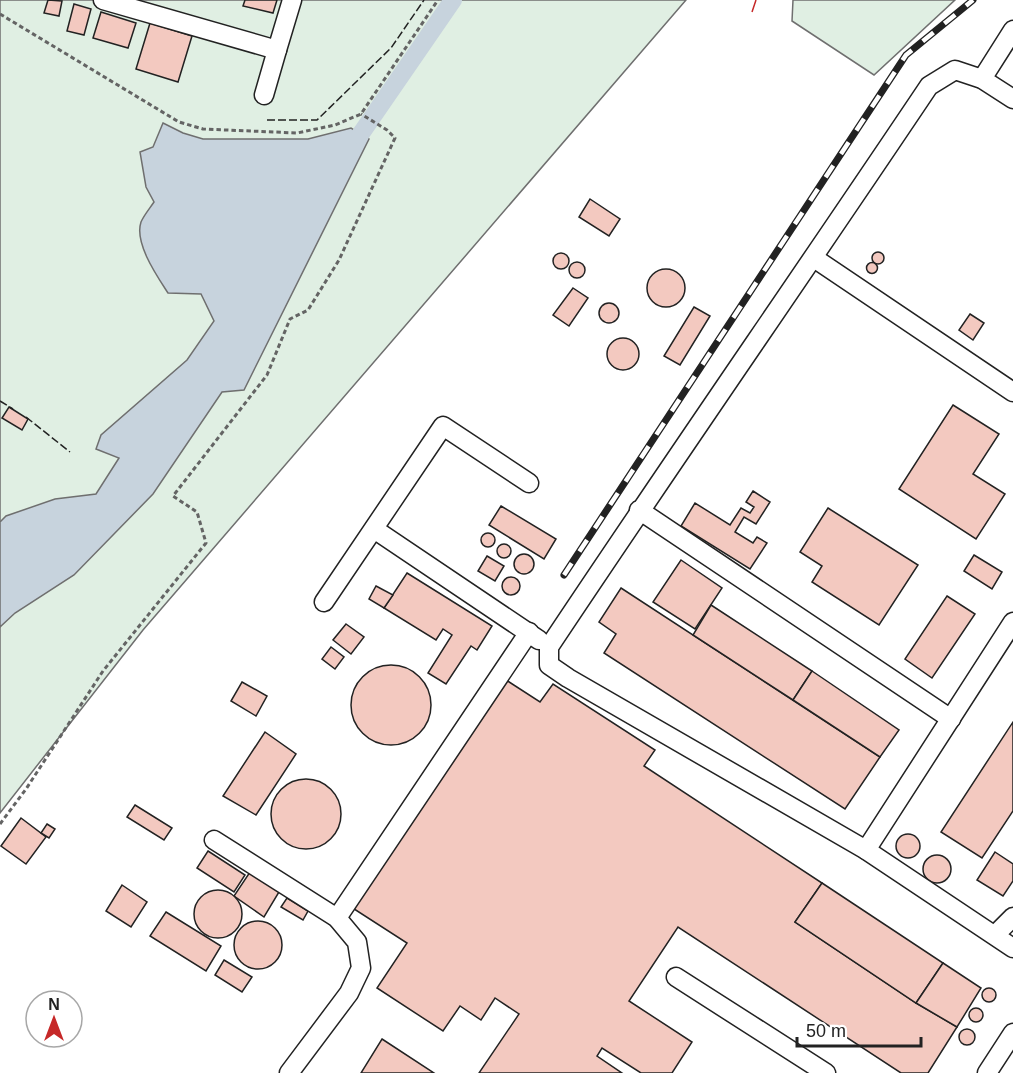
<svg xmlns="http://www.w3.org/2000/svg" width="1013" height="1073" font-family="Helvetica,sans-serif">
<rect width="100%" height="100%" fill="#fff"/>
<g fill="#e0efe3" stroke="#6f6f6f" stroke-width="1.5">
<polygon points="0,0 686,0 143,630 0,813"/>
<polygon points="793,0 955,0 874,75 792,21"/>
</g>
<path fill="#c7d3dd" stroke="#6f6f6f" stroke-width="1.5" d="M163,123L183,133L203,139H308L351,128L369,139L244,390L222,392L153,494L74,575L15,613L0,627V522L6,516L55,499L96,494L119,458L96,449L101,435L187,360L214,321L201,294L168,293C157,276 134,243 141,222C144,215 150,208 154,202L146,187L140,152L153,147Z"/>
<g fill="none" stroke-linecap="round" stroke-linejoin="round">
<polyline stroke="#c7d3dd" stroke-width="18" points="360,135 453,0"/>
</g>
<g fill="#f3c9c0" stroke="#222" stroke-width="1.5">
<polygon points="48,0 62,1 59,16 44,13"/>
<polygon points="245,0 277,0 273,13 243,6"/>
<polygon points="74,4 91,9 84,35 67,31"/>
<polygon points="101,12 136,23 128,48 93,38"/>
<polygon points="150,23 192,36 178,82 136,69"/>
<polygon points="590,199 620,219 609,236 579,217"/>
<circle cx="878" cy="258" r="6"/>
<circle cx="561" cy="261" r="8"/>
<circle cx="872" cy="268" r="5.5"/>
<circle cx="577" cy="270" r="8"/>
<circle cx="666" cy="288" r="19"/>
<polygon points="573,288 588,298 569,326 553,315"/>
<circle cx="609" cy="313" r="10"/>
<polygon points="694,307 710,316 680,365 664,356"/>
<polygon points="970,314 984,323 973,340 959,330"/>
<circle cx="623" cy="354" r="16"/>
<polygon points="953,405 999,434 973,474 1005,494 976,539 899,489"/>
<polygon points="9,407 28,419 22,430 2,418"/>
<polygon points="753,491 770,502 756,524 744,517 735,532 753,543 757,537 767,543 750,569 681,526 695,503 730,525 741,508 750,513 754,507 746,502"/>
<polygon points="501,506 556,539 544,559 489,525"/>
<polygon points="828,508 918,565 879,625 812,582 822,566 800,552"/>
<circle cx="488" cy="540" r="7"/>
<circle cx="504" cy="551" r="7"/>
<circle cx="524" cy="564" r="10"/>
<polygon points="974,555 1002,572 992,589 964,571"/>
<polygon points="487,556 504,566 495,581 478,571"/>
<polygon points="681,560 722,588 695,629 653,602"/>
<polygon points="407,573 492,626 477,650 471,646 446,684 428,673 452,635 443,629 436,640 384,608"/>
<circle cx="511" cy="586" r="9"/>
<polygon points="376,586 393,595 384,608 369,599"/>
<polygon points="621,588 880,757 845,809 604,653 616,634 599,622"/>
<polygon points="947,596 975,614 932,678 905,659"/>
<polygon points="711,605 812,671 793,700 693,635"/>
<polygon points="346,624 364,637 351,654 333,640"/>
<polygon points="331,647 344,657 335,669 322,659"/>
<circle cx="391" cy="705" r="40"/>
<polygon points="812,671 899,730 880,757 793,700"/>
<polygon points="503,678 540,702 553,684 655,750 644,766 822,883 795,922 916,1003 957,1027 928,1073 901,1073 678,927 629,1001 692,1042 672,1073 641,1073 602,1048 597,1056 622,1073 479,1073 519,1014 495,998 481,1020 460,1006 443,1031 377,988 407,943 351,907"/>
<polygon points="242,682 267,696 256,716 231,701"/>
<polygon points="1013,722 1013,811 982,858 941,832"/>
<polygon points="265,732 296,754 256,815 223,796"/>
<circle cx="306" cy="814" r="35"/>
<polygon points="135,805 172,828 164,840 127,817"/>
<polygon points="21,818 46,837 26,864 1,846"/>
<polygon points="47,824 55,829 49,838 41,833"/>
<circle cx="908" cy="846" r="12"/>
<polygon points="208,851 245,875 234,892 197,868"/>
<polygon points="995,852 1013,864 1013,881 1003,896 977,880"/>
<circle cx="937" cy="869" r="14"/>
<polygon points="250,872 279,892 264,917 234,896"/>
<polygon points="822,883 943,963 916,1003 795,922"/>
<polygon points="122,885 147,902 131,927 106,911"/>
<circle cx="218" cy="914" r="24"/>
<polygon points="287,898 308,911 303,920 281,907"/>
<polygon points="166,912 221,946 206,971 150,936"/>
<circle cx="258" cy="945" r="24"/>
<polygon points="224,960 252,977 242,992 215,975"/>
<polygon points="943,963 981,988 957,1027 916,1003"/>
<circle cx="989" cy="995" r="7"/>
<circle cx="976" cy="1015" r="7"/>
<circle cx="967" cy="1037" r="8"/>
<polygon points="382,1039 434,1073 361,1073"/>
</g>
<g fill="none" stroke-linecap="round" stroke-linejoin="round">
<g stroke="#222" stroke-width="21">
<g id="minor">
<polyline points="103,0 277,50 264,95"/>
<polyline points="277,50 292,0"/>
<polyline points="982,79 1013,30"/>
<polyline points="814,258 1013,392"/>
<polyline points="639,510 951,719"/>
<polyline points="374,529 539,640"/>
<polyline points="324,602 443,426 529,483"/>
<polyline points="1013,622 866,850 1013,948"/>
<polyline points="214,840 337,918 357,942 361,968 349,993 289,1073"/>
<path d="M866,850L568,678L549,665V647C674,459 803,274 929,86L955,70L982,79L1013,99"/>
<polyline points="337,918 529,632"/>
<polyline points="995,935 1013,917"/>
<polyline points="676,977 826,1073"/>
<polyline points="987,1073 1013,1033"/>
</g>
</g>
<g stroke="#646464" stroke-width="3" stroke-dasharray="4.5 3" stroke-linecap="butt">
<polyline points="0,14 179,122 203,129 297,133 335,125 361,114 438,0"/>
<polyline points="0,824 26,789 103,671 206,543 197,512 173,496 267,375 290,319 308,310 339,260 395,138 387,130 361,114"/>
</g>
<use href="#minor" stroke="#fff" stroke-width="18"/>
<g stroke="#222" stroke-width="7">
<polyline id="rail" points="564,575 906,55 973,0"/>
</g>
<use href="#rail" stroke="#fff" stroke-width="4.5" stroke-dasharray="14" stroke-linecap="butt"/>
<g stroke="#222" stroke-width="1.5" stroke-dasharray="8 3" stroke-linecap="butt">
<polyline points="267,120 317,120 391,48 424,0"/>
<polyline points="0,401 13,409"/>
<polyline points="26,417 70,452"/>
</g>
<polyline stroke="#c62828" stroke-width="1.5" stroke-dasharray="21 4.5 3 4.5" stroke-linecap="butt" points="752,12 756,0"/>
</g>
<g transform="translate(54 1019)"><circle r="28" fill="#ffffff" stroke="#a7a7a7" stroke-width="1.5"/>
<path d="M0-4.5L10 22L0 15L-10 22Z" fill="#c62828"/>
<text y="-9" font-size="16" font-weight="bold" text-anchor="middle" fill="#222222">N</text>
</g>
<path d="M797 1037v9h124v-9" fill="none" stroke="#222222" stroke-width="3"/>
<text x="806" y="1037" font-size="18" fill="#222222" stroke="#ffffff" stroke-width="4.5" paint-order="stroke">50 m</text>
</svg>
